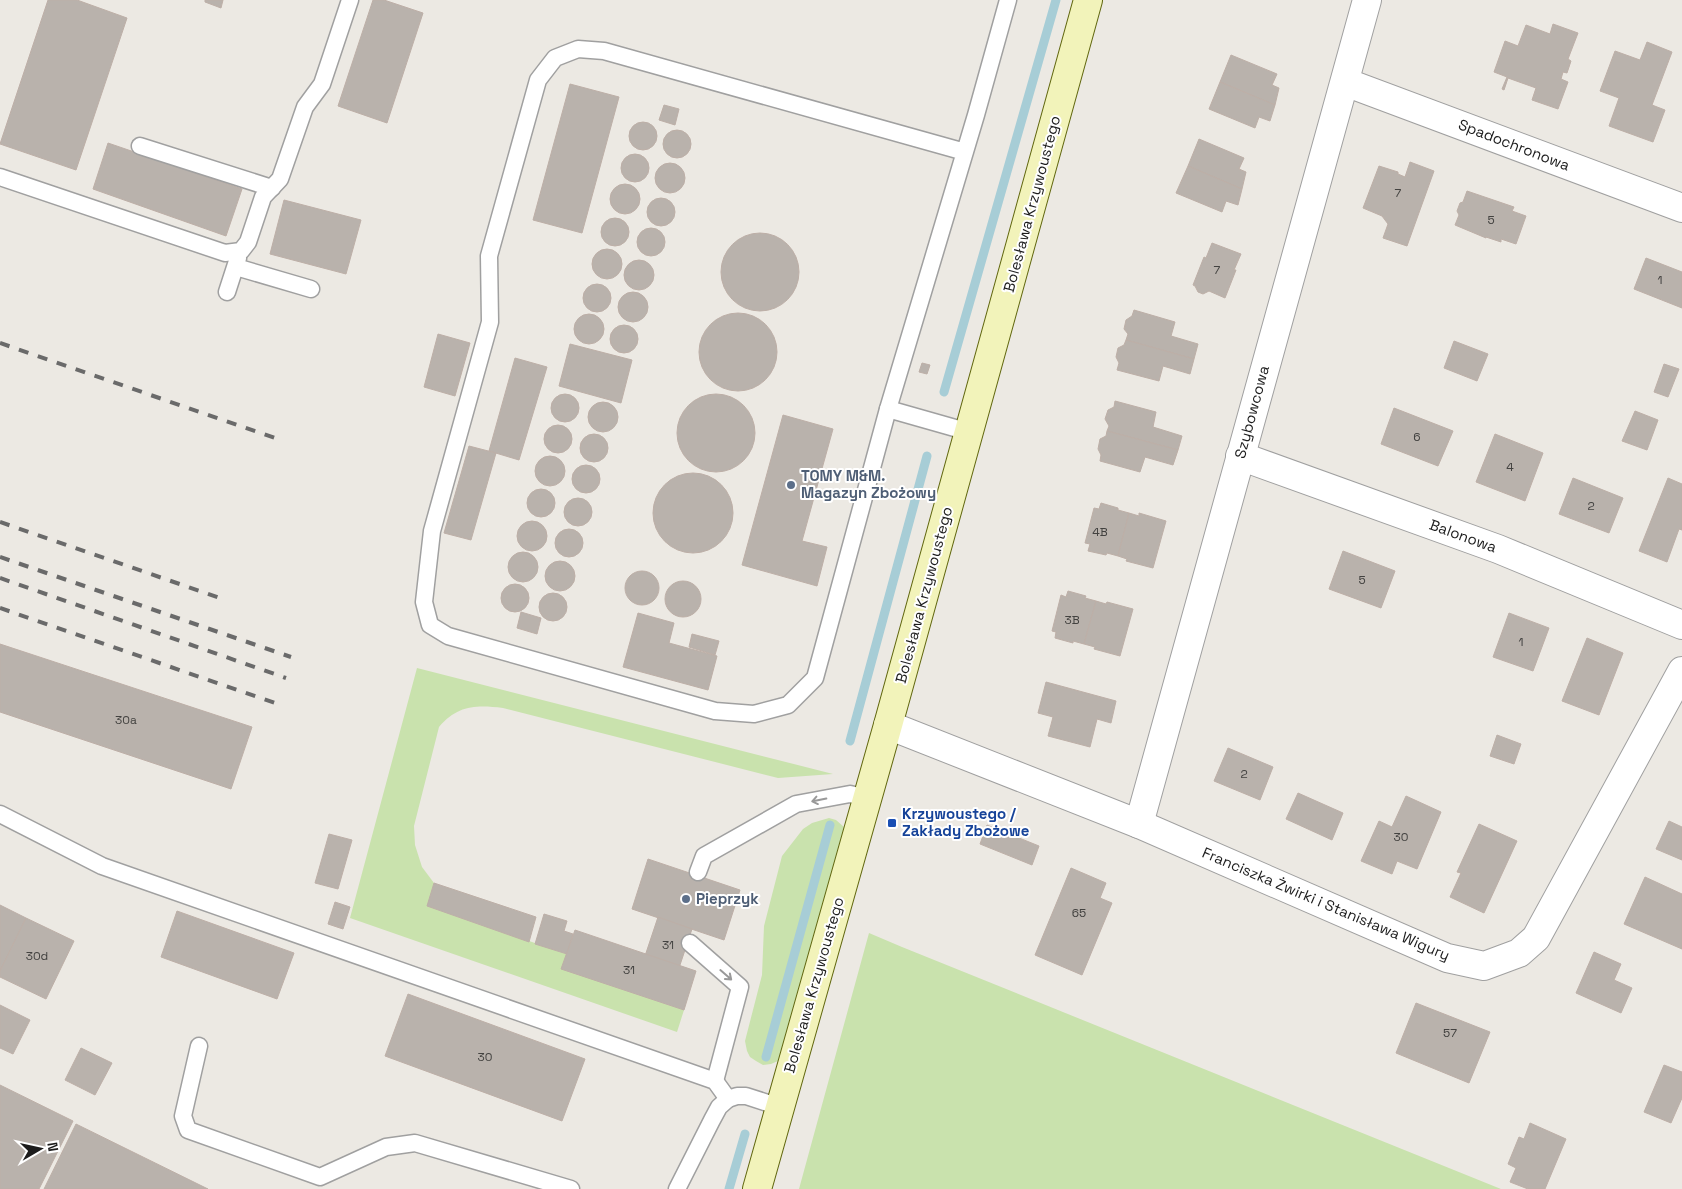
<svg xmlns="http://www.w3.org/2000/svg" width="1682" height="1189" font-family="'Space Grotesk',sans-serif">
<rect width="100%" height="100%" fill="#ece9e3"/>
<g fill="#c9e2ad">
<path d="M417,668L833,774L778,778L503,708C476,705 458,705 439,727L414,826L415,845L422,867L434,883L428,906L567,954L562,969L684,1010L677,1032L350,918Z"/>
<polygon points="829,818 836,820 844,827 778,1061 771,1064 763,1065 756,1061 750,1057 747,1051 745,1041 762,975 764,926 782,856 803,829 812,823"/>
<polygon points="869,933 902,947 1501,1189 799,1189"/>
</g>
<g fill="none" stroke-linecap="round" stroke-linejoin="round">
<g stroke="#a7cdd6" stroke-width="9">
<polyline points="944,392 1056,0"/>
<polyline points="850,741 927,456"/>
<polyline points="766,1057 830,825"/>
<polyline points="729,1189 745,1134"/>
</g>
</g>
<g fill="#b9b2ac" stroke="#bdafa7">
<polygon points="48,0 77,0 127,18 76,170 0,144"/>
<polygon points="205,0 223,0 221,8 205,2"/>
<polygon points="373,0 384,0 423,13 387,123 338,106"/>
<polygon points="1553,24 1578,33 1568,59 1571,61 1567,73 1563,72 1561,79 1568,82 1558,109 1532,100 1536,88 1508,78 1504,90 1502,89 1507,77 1494,72 1505,41 1518,46 1526,25 1550,34"/>
<polygon points="1647,42 1672,52 1652,105 1665,110 1653,142 1609,126 1619,98 1600,91 1615,51 1640,60"/>
<polygon points="1231,55 1277,74 1272,85 1279,88 1275,105 1220,82"/>
<polygon points="1220,82 1275,105 1270,121 1259,117 1255,128 1209,109"/>
<polygon points="570,84 619,97 582,233 533,220"/>
<polygon points="664,105 679,109 675,125 659,120"/>
<circle cx="643" cy="136" r="14"/>
<circle cx="677" cy="144" r="14"/>
<polygon points="1199,139 1244,158 1239,169 1246,172 1242,189 1188,166"/>
<polygon points="108,143 242,189 226,236 93,189"/>
<circle cx="635" cy="168" r="14"/>
<polygon points="1410,162 1434,171 1407,246 1383,238 1388,224 1382,216 1363,208 1379,166 1398,172 1398,174 1405,177"/>
<circle cx="670" cy="178" r="15"/>
<polygon points="1188,166 1242,189 1238,205 1226,201 1222,212 1176,193"/>
<circle cx="625" cy="199" r="15"/>
<polygon points="1467,191 1514,207 1512,211 1526,216 1516,244 1501,239 1501,242 1486,237 1486,238 1455,225 1459,215 1457,211 1460,203 1463,202"/>
<circle cx="661" cy="212" r="14"/>
<polygon points="284,200 361,220 346,274 270,254"/>
<circle cx="615" cy="232" r="14"/>
<circle cx="651" cy="242" r="14"/>
<circle cx="760" cy="272" r="39"/>
<polygon points="1212,243 1241,254 1234,270 1236,270 1225,298 1209,291 1203,294 1198,292 1195,286 1193,285 1204,257 1206,258"/>
<circle cx="607" cy="264" r="15"/>
<polygon points="1646,258 1682,272 1682,308 1634,289"/>
<circle cx="639" cy="275" r="15"/>
<circle cx="597" cy="298" r="14"/>
<circle cx="633" cy="307" r="15"/>
<polygon points="1134,310 1175,322 1171,336 1198,344 1194,359 1126,340 1128,334 1124,329 1126,320 1132,316"/>
<circle cx="738" cy="352" r="39"/>
<circle cx="589" cy="329" r="15"/>
<circle cx="624" cy="339" r="14"/>
<polygon points="438,334 470,343 455,396 424,387"/>
<polygon points="1126,340 1194,359 1190,374 1163,366 1159,381 1117,370 1119,363 1116,357 1118,348 1124,345"/>
<polygon points="1454,341 1488,354 1477,381 1444,368"/>
<polygon points="570,344 632,360 621,403 559,386"/>
<polygon points="515,358 547,367 519,460 489,451"/>
<polygon points="922,363 930,365 927,374 919,372"/>
<polygon points="1664,364 1679,369 1668,397 1654,392"/>
<circle cx="565" cy="408" r="14"/>
<circle cx="716" cy="433" r="39"/>
<polygon points="1115,401 1156,412 1153,427 1182,436 1178,450 1107,431 1109,426 1105,419 1108,410 1114,407"/>
<circle cx="603" cy="417" r="15"/>
<polygon points="1394,408 1453,431 1438,466 1381,444"/>
<polygon points="1635,411 1658,420 1647,450 1622,441"/>
<polygon points="783,415 833,429 802,541 827,547 817,586 742,565"/>
<circle cx="558" cy="439" r="14"/>
<polygon points="1107,431 1178,450 1173,465 1145,457 1140,472 1100,461 1101,455 1098,449 1100,439 1106,436"/>
<circle cx="594" cy="448" r="14"/>
<polygon points="1495,434 1543,453 1525,501 1476,482"/>
<polygon points="469,446 496,453 471,540 444,533"/>
<circle cx="550" cy="471" r="15"/>
<circle cx="586" cy="479" r="14"/>
<circle cx="693" cy="513" r="40"/>
<polygon points="1573,478 1623,498 1609,533 1559,514"/>
<polygon points="1668,478 1682,484 1682,530 1679,529 1667,562 1639,551"/>
<circle cx="541" cy="503" r="14"/>
<circle cx="578" cy="512" r="14"/>
<polygon points="1101,503 1118,508 1118,510 1129,513 1118,556 1107,553 1106,555 1088,551 1090,544 1085,543 1094,508 1099,509"/>
<polygon points="1129,513 1139,516 1139,513 1166,521 1153,568 1126,561 1127,559 1118,556"/>
<circle cx="532" cy="536" r="15"/>
<circle cx="569" cy="543" r="14"/>
<polygon points="1343,551 1395,571 1381,608 1329,589"/>
<circle cx="523" cy="567" r="15"/>
<circle cx="560" cy="576" r="15"/>
<circle cx="642" cy="588" r="17"/>
<circle cx="683" cy="599" r="18"/>
<circle cx="515" cy="598" r="14"/>
<polygon points="1068,591 1086,596 1085,598 1096,601 1084,644 1073,641 1073,643 1055,638 1056,632 1052,631 1061,595 1066,597"/>
<circle cx="553" cy="607" r="14"/>
<polygon points="1096,601 1106,604 1107,602 1133,609 1120,656 1094,649 1095,647 1084,644"/>
<polygon points="521,612 541,618 537,634 517,628"/>
<polygon points="638,613 674,623 669,643 717,656 708,690 623,667"/>
<polygon points="1509,613 1549,628 1533,671 1493,657"/>
<polygon points="692,634 719,641 715,655 689,647"/>
<polygon points="1587,638 1623,653 1599,715 1562,701"/>
<polygon points="0,644 252,727 231,789 0,712"/>
<polygon points="1046,682 1116,701 1111,723 1097,719 1090,747 1048,736 1053,717 1038,713"/>
<polygon points="1497,735 1521,744 1514,764 1490,756"/>
<polygon points="1228,748 1273,767 1260,800 1214,781"/>
<polygon points="1298,793 1343,813 1332,840 1286,819"/>
<polygon points="1406,796 1441,812 1417,869 1397,861 1392,874 1361,861 1379,821 1392,827"/>
<polygon points="1669,821 1682,827 1682,860 1656,849"/>
<polygon points="1479,824 1517,841 1484,913 1450,897 1461,873 1457,872"/>
<polygon points="987,825 1039,846 1032,865 980,844"/>
<polygon points="329,834 352,840 338,889 315,883"/>
<polygon points="648,859 740,890 724,940 632,909"/>
<polygon points="1071,868 1106,883 1100,898 1112,903 1082,975 1035,955"/>
<polygon points="1645,877 1682,894 1682,949 1624,924"/>
<polygon points="434,883 536,917 529,942 427,906"/>
<polygon points="335,902 350,907 343,929 328,924"/>
<polygon points="0,905 26,918 0,971"/>
<polygon points="177,911 294,953 277,999 161,957"/>
<polygon points="544,914 567,921 564,931 573,934 567,954 535,944"/>
<polygon points="658,917 692,929 677,974 643,962"/>
<polygon points="26,918 74,941 46,999 0,977 0,971"/>
<polygon points="575,930 696,971 684,1010 561,969"/>
<polygon points="1594,952 1621,964 1614,980 1632,988 1621,1013 1576,993"/>
<polygon points="408,994 585,1059 562,1121 385,1056"/>
<polygon points="1416,1003 1490,1032 1469,1083 1396,1053"/>
<polygon points="0,1005 30,1020 13,1054 0,1048"/>
<polygon points="81,1048 112,1063 95,1095 65,1080"/>
<polygon points="1664,1065 1682,1072 1682,1098 1671,1123 1644,1112"/>
<polygon points="0,1085 73,1121 39,1189 0,1189"/>
<polygon points="1530,1123 1566,1139 1545,1189 1528,1189 1510,1182 1516,1168 1508,1164 1519,1137 1524,1139"/>
<polygon points="76,1124 208,1189 44,1189"/>
</g>
<g fill="none" stroke-linecap="round" stroke-linejoin="round">
<g stroke="#a0a0a0" stroke-width="19">
<g id="lane">
<polyline points="140,146 272,188"/>
<polyline points="965,152 604,51 578,49 555,58 538,80 489,256 490,322 432,531 424,602 430,625 448,636 715,711 754,714 788,705 815,678 888,409 976,115 1008,0"/>
<polyline points="0,177 225,253 241,251 248,242 263,197 280,179 305,107 322,84 350,0"/>
<polyline points="236,267 311,289"/>
<polyline points="227,292 238,258"/>
<polyline points="888,409 969,432"/>
<polyline points="0,814 102,866 715,1081 728,1099"/>
<polyline points="698,872 704,856 796,804 850,794 867,798"/>
<polyline points="690,943 740,987 715,1081"/>
<polyline points="199,1046 183,1116 188,1130 320,1177 386,1147 415,1143 571,1189"/>
<polyline points="677,1189 712,1120 719,1107 728,1099 737,1096 746,1096 780,1107"/>
</g>
</g>
<g stroke="#a0a0a0" stroke-width="30">
<g id="street">
<polyline points="1345,82 1682,208"/>
<polyline points="1240,456 1498,549 1682,625"/>
<polyline points="888,725 1139,824 1447,958 1484,966 1519,953 1536,938 1682,671"/>
<polyline points="1139,824 1367,0"/>
</g>
</g>
<g stroke="#61670f" stroke-width="30">
<polyline id="secondary" points="757,1189 888,725 1088,0"/>
</g>
<use href="#lane" stroke="#fff" stroke-width="16"/>
<use href="#street" stroke="#fff" stroke-width="28"/>
<use href="#secondary" stroke="#f2f3ba" stroke-width="28"/>
<g stroke="#6a6a6a" stroke-width="4" stroke-dasharray="10 10" stroke-linecap="butt">
<polyline points="0,343 275,438"/>
<polyline points="0,522 223,599"/>
<polyline points="0,557 291,657"/>
<polyline points="0,578 286,678"/>
<polyline points="0,608 278,704"/>
</g>
</g>
<defs><path id="oneway-shaft" d="M-6 0H5M1.5-3L5.5 0L1.5 3" fill="none" stroke-width="1.6" stroke-linecap="round" stroke-linejoin="round" transform="scale(1.25)"/></defs>
<g stroke="#999">
<use href="#oneway-shaft" transform="translate(819 800) rotate(169)"/>
<use href="#oneway-shaft" transform="translate(726 975) rotate(41)"/>
</g>
<g fill="#5c6f8a" stroke="#fff" stroke-width="2">
<circle cx="791" cy="485" r="5"/>
<circle cx="686" cy="899" r="5"/>
</g>
<rect fill="#1a4fb4" stroke="#fff" stroke-width="2" x="887" y="818" width="10" height="10" rx="2.5"/>
<g text-anchor="middle" stroke-width="4" stroke-linejoin="round" paint-order="stroke">
<g font-size="12" fill="#434240">
<text x="1398" y="197">7</text>
<text x="1491" y="224">5</text>
<text x="1217" y="274">7</text>
<text x="1660" y="284">1</text>
<text x="1417" y="441">6</text>
<text x="1510" y="471">4</text>
<text x="1591" y="510">2</text>
<text x="1100" y="536">4B</text>
<text x="1362" y="584">5</text>
<text x="1072" y="624">3B</text>
<text x="1521" y="646">1</text>
<text x="126" y="724">30a</text>
<text x="1244" y="778">2</text>
<text x="1401" y="841">30</text>
<text x="1079" y="917">65</text>
<text x="668" y="949">31</text>
<text x="37" y="960">30d</text>
<text x="629" y="974">31</text>
<text x="1450" y="1037">57</text>
<text x="485" y="1061">30</text>
</g>
<g font-size="15" fill="#1c1c1c" stroke="#fff">
<text transform="translate(1514 145) rotate(21)" y="5">Spadochronowa</text>
<text transform="translate(1032 204) rotate(-75)" y="5">Bolesława Krzywoustego</text>
<text transform="translate(1252 412) rotate(-75)" y="5">Szybowcowa</text>
<text transform="translate(1463 536) rotate(20)" y="5">Balonowa</text>
<text transform="translate(924 595) rotate(-75)" y="5">Bolesława Krzywoustego</text>
<text transform="translate(1326 904) rotate(23)" y="5">Franciszka Żwirki i Stanisława Wigury</text>
<text transform="translate(814 985) rotate(-74)" y="5">Bolesława Krzywoustego</text>
</g>
<g font-size="15" font-weight="bold" fill="#4e5e75" stroke="#fff" text-anchor="start">
<text x="801" y="481">TOMY M&amp;M.<tspan x="801" dy="17">Magazyn Zbożowy</tspan></text>
<text x="696" y="904">Pieprzyk</text>
</g>
<g font-size="15" font-weight="bold" fill="#164399" stroke="#fff" text-anchor="start">
<text x="902" y="819">Krzywoustego /<tspan x="902" dy="17">Zakłady Zbożowe</tspan></text>
</g>
</g>
<g transform="translate(40 1149) rotate(81)" stroke="#ffffff" stroke-width="4" paint-order="stroke">
<path d="M0-4L9 19L0 12L-9 19Z" fill="#1c1c1c"/>
<text y="-8" font-size="14" font-weight="bold" text-anchor="middle" fill="#1c1c1c">N</text>
</g>
</svg>
